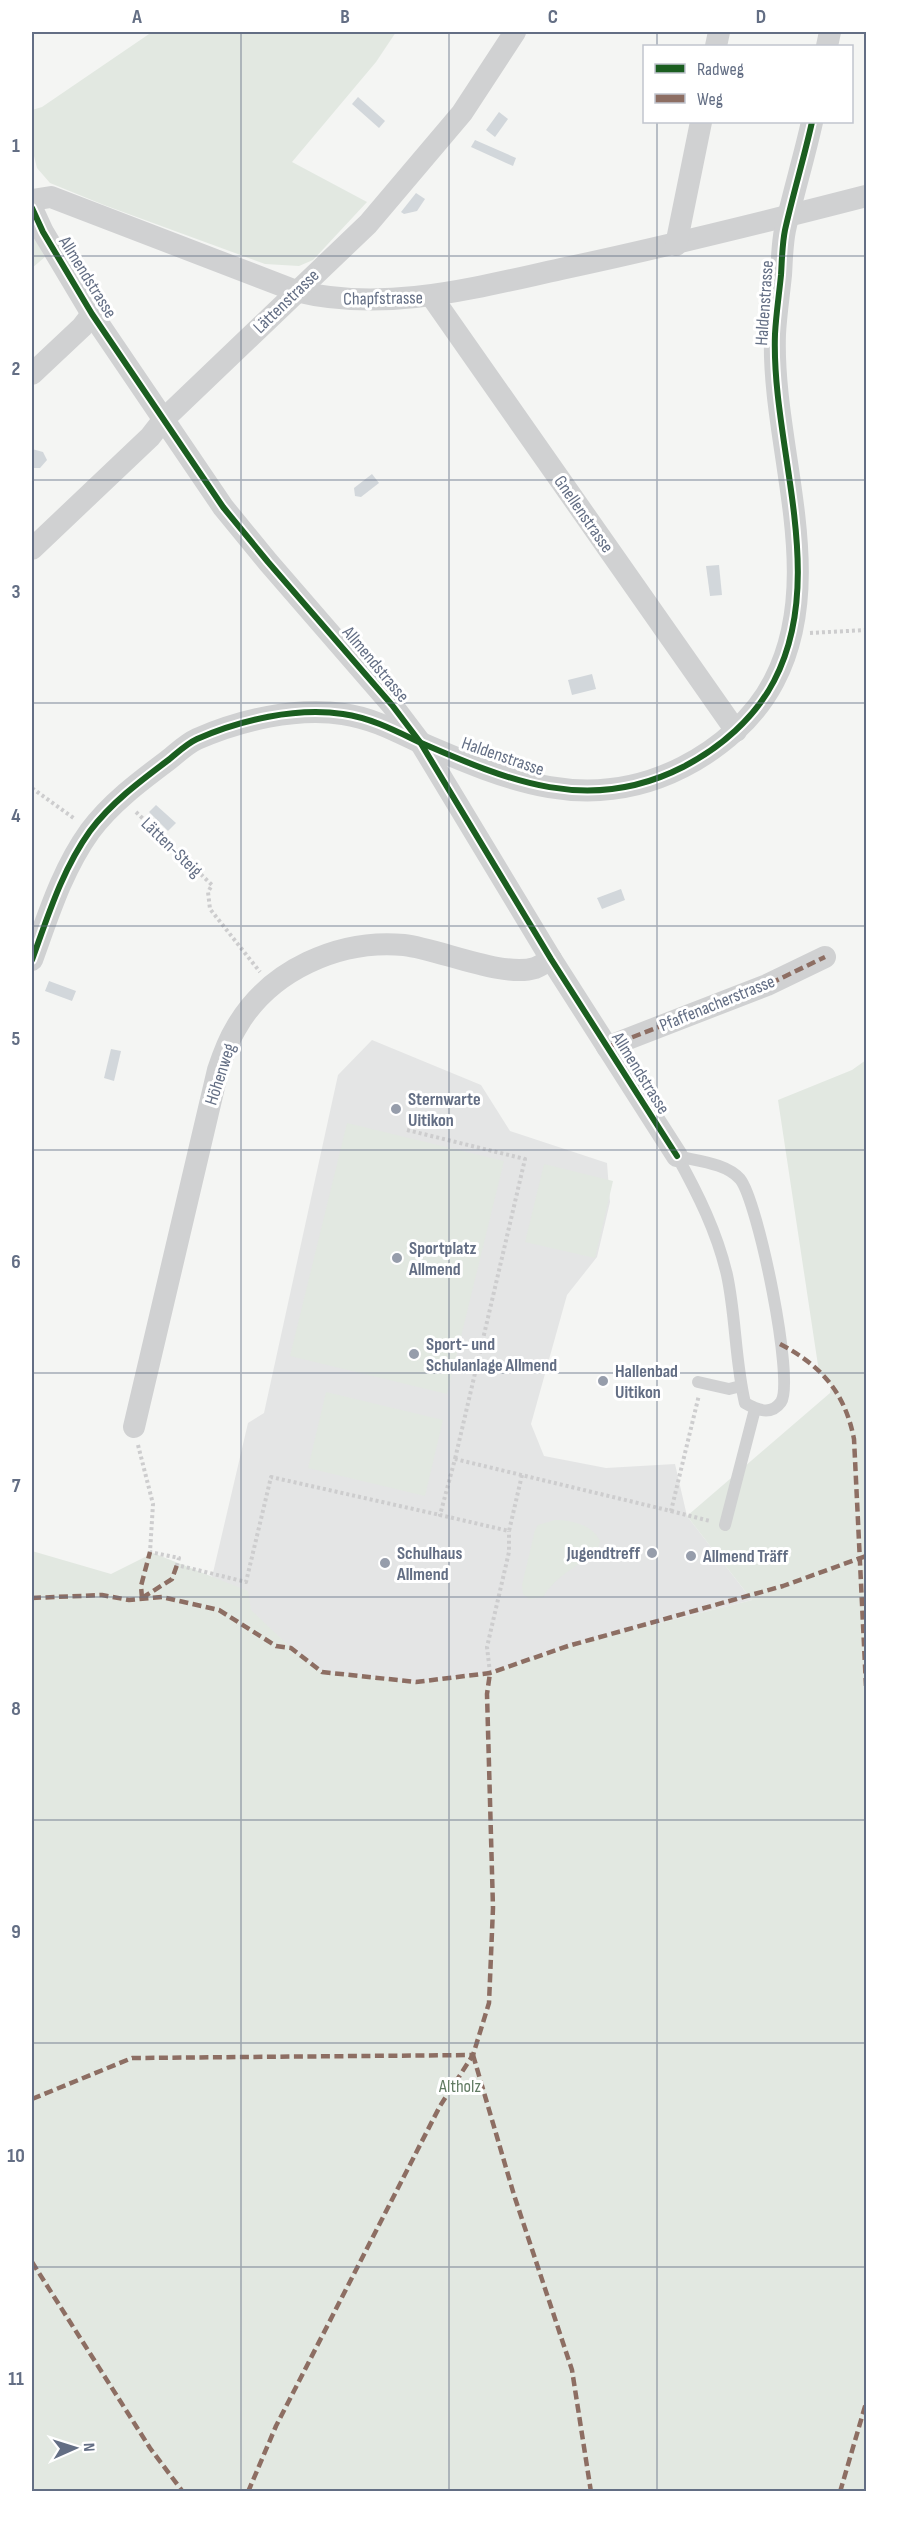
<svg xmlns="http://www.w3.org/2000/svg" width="898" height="2523" font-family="'Sofia Sans Condensed',sans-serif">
<rect width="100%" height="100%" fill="#f4f5f3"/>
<polygon fill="#e4e5e5" points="372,1040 481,1085 510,1131 607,1163 610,1202 597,1257 567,1295 531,1424 544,1456 606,1468 675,1464 687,1516 752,1600 568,1646 490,1673 416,1682 322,1672 291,1648 212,1577 248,1423 264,1413 338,1075"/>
<g fill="#e2e8e1">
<polygon points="152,32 396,32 376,62 292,162 367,202 313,260 299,266 265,264 104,205 50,183 37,168 32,148 32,110 42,107"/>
<polygon points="32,233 45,257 32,268"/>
<polygon points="866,1060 866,2491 32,2491 32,1551 111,1574 153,1553 248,1591 251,1610 291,1648 322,1672 416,1682 490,1673 568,1646 752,1600 687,1516 830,1393 831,1385 819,1372 778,1100 852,1070"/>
<polygon points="347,1123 504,1161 447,1394 290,1356"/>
<polygon points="544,1164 613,1181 595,1258 525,1242"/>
<polygon points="326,1392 443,1420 425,1496 308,1468"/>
<path d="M555,1520C571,1520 593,1525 600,1541L598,1550C580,1565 555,1576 543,1597L530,1599L523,1594L522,1585L535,1530L538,1525Z"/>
</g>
<g fill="#d2d7db">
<polygon points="358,97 385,121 379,128 352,104"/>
<polygon points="499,112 508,119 495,137 486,130"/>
<polygon points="475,140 516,158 513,166 471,147"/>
<polygon points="416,193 425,199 417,211 404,214 401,212"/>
<polygon points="32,449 43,452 47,460 40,468 32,468"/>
<polygon points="372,474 379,483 361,497 355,496 354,488"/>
<polygon points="719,565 722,595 710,596 706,566"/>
<polygon points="592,674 596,689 572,695 568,680"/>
<polygon points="156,805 176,823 168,831 149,812"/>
<polygon points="621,889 625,900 602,909 597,898"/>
<polygon points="49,981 76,991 72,1001 45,991"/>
<polygon points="111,1049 121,1051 114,1081 104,1078"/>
</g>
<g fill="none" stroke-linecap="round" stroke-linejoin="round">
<g stroke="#cdcdce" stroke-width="4" stroke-dasharray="3 3" stroke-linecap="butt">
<polyline points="810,633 866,630"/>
<polyline points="32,788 75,819"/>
<polyline points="136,812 212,885 208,892 210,909 260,972"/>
<polyline points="407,1130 525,1159 455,1459"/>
<polyline points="138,1445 153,1504 150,1552 179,1558 177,1565 246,1582 271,1477 440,1515"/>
<polyline points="522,1475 509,1531 440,1515 455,1459 671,1511 699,1395"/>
<polyline points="671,1511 710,1521"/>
<polyline points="490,1673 487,1647 509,1552 509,1531"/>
</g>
<g stroke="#d0d1d2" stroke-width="12">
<path d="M677,1156C697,1161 726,1163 740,1179C758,1201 795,1381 781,1402C771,1416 757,1410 745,1403C735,1361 736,1317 727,1275C717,1232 698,1194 677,1156Z"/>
<polyline points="698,1382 729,1389 741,1386"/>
<polyline points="725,1525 755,1409"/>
</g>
<g stroke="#d0d1d2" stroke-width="22">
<polyline points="716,46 719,32"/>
<polyline points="827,46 830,32"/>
<path d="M32,200L51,197L296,291C385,313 474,288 561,269C664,247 765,222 866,196"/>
<polyline points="32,208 43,232 92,314 223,507 268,562 392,705 420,742 551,959 677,1156"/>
<polyline points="676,245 701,122"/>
<polyline points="432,297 736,731"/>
<polyline points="32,374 82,327 92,314"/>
<polyline points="32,549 150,437 164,419 368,224 462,113 515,32"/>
<path d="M32,960C48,916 62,870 90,831C111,803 139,782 167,761C176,754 186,744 197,739C240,720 296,707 343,714C371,718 394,730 419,742C509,781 589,815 683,767C720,748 755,718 774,681C829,576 771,446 775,334C776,315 779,295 781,275C782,260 782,245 785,230C793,194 804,158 812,122"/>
<polyline points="607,1047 767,985 825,957"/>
<path d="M134,1427L218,1070C223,1055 228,1041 236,1028C269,970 339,939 404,945C439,949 503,978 535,968C540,966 546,962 551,959"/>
</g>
<g stroke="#8d6e63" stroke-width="4.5" stroke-dasharray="9 4.5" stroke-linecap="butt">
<polyline points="607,1047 767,985 825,957"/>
<path d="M780,1344C822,1366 845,1393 854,1439L866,1686"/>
<polyline points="32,1598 102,1595 129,1600 162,1597 219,1610 276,1646 291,1648 322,1672 416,1682 490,1673 568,1646 783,1586 866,1556"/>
<polyline points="142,1598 172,1579 177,1565"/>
<polyline points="142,1598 141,1586 150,1552"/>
<polyline points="473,2055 514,2195 572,2370 591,2492"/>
<polyline points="32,2099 132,2058 473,2055"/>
<polyline points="32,2262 150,2448 183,2492"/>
<polyline points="248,2492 276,2426 440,2106 473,2055 489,2003 493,1908 487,1694 490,1673"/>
<polyline points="840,2492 866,2403"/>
</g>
<g stroke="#fff" stroke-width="10">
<g id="cycleway">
<polyline points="32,208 43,232 92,314 223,507 268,562 392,705 420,742 551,959 677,1156"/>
<path d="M32,960C48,916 62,870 90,831C111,803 139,782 167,761C176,754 186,744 197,739C240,720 296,707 343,714C371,718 394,730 419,742C509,781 589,815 683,767C720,748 755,718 774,681C829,576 771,446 775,334C776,315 779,295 781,275C782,260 782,245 785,230C793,194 804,158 812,122"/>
</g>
</g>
<use href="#cycleway" stroke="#1b5e20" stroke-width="6"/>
</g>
<path fill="none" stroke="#636e84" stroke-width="1.5" stroke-opacity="0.55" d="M241,32V2492M449,32V2492M657,32V46M657,122V2492M32,256H866M32,480H866M32,703H866M32,926H866M32,1150H866M32,1373H866M32,1597H866M32,1820H866M32,2043H866M32,2267H866"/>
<g fill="#969dab" stroke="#fff" stroke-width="2">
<circle cx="396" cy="1109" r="6"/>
<circle cx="397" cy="1258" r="6"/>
<circle cx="414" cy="1354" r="6"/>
<circle cx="603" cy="1381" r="6"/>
<circle cx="652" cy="1553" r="6"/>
<circle cx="691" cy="1556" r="6"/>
<circle cx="385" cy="1563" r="6"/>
</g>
<g text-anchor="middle" stroke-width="6" stroke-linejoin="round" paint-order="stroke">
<g font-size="18" fill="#636e84" stroke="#fff">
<text transform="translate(88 277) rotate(58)" y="6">Allmendstrasse</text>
<text transform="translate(383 298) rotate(-1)" y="6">Chapfstrasse</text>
<text transform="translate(286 301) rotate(-44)" y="6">Lättenstrasse</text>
<text transform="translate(764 303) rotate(-86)" y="6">Haldenstrasse</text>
<text transform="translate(584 514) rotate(55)" y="6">Gnellenstrasse</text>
<text transform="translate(376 664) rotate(50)" y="6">Allmendstrasse</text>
<text transform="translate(503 756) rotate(19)" y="6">Haldenstrasse</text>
<text transform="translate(172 847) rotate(44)" y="6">Lätten-Steig</text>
<text transform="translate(717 1003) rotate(-22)" y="6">Pfaffenacherstrasse</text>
<text transform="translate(641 1073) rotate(58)" y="6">Allmendstrasse</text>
<text transform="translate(220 1074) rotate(-72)" y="6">Höhenweg</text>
</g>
<g font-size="18" font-weight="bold" fill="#636e84" stroke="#fff" text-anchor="start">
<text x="408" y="1105">Sternwarte<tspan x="408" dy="21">Uitikon</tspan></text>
<text x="409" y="1254">Sportplatz<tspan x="409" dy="21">Allmend</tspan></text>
<text x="426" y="1350">Sport- und<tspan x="426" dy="21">Schulanlage Allmend</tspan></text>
<text x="615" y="1377">Hallenbad<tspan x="615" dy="21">Uitikon</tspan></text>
<text x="397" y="1559">Schulhaus<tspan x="397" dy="21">Allmend</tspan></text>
<text x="640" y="1559" text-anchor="end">Jugendtreff</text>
<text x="703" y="1562">Allmend Träff</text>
</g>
<g font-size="18" fill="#627b63" stroke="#fff">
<text x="460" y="2092">Altholz</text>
</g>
</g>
<rect width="898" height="2523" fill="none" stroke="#ffffff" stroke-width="66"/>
<rect x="643" y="45" width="210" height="78" fill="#ffffff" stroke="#c1c5ce" stroke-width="1.5"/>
<rect x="655" y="64" width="30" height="9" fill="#1b5e20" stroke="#c1c5ce" stroke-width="1.5"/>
<text x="697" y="75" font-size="18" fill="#636e84">Radweg</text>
<rect x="655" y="94" width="30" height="9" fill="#8d6e63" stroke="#c1c5ce" stroke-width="1.5"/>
<text x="697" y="105" font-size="18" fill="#636e84">Weg</text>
<g transform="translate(75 2448) rotate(87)" stroke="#ffffff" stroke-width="4.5" paint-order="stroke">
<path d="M0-4.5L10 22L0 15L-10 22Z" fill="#636e84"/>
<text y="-9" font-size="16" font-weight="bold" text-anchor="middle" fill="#636e84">N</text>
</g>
<rect x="33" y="33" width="832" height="2457" fill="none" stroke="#636e84" stroke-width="2"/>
<g font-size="20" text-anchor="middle" font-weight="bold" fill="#636e84">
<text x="137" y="23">A</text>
<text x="345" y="23">B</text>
<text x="553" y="23">C</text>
<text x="761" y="23">D</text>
<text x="16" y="152">1</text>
<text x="16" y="375">2</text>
<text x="16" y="598">3</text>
<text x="16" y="822">4</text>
<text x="16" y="1045">5</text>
<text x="16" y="1268">6</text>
<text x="16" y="1492">7</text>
<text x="16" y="1715">8</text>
<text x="16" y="1938">9</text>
<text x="16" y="2162">10</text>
<text x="16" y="2385">11</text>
</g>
</svg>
